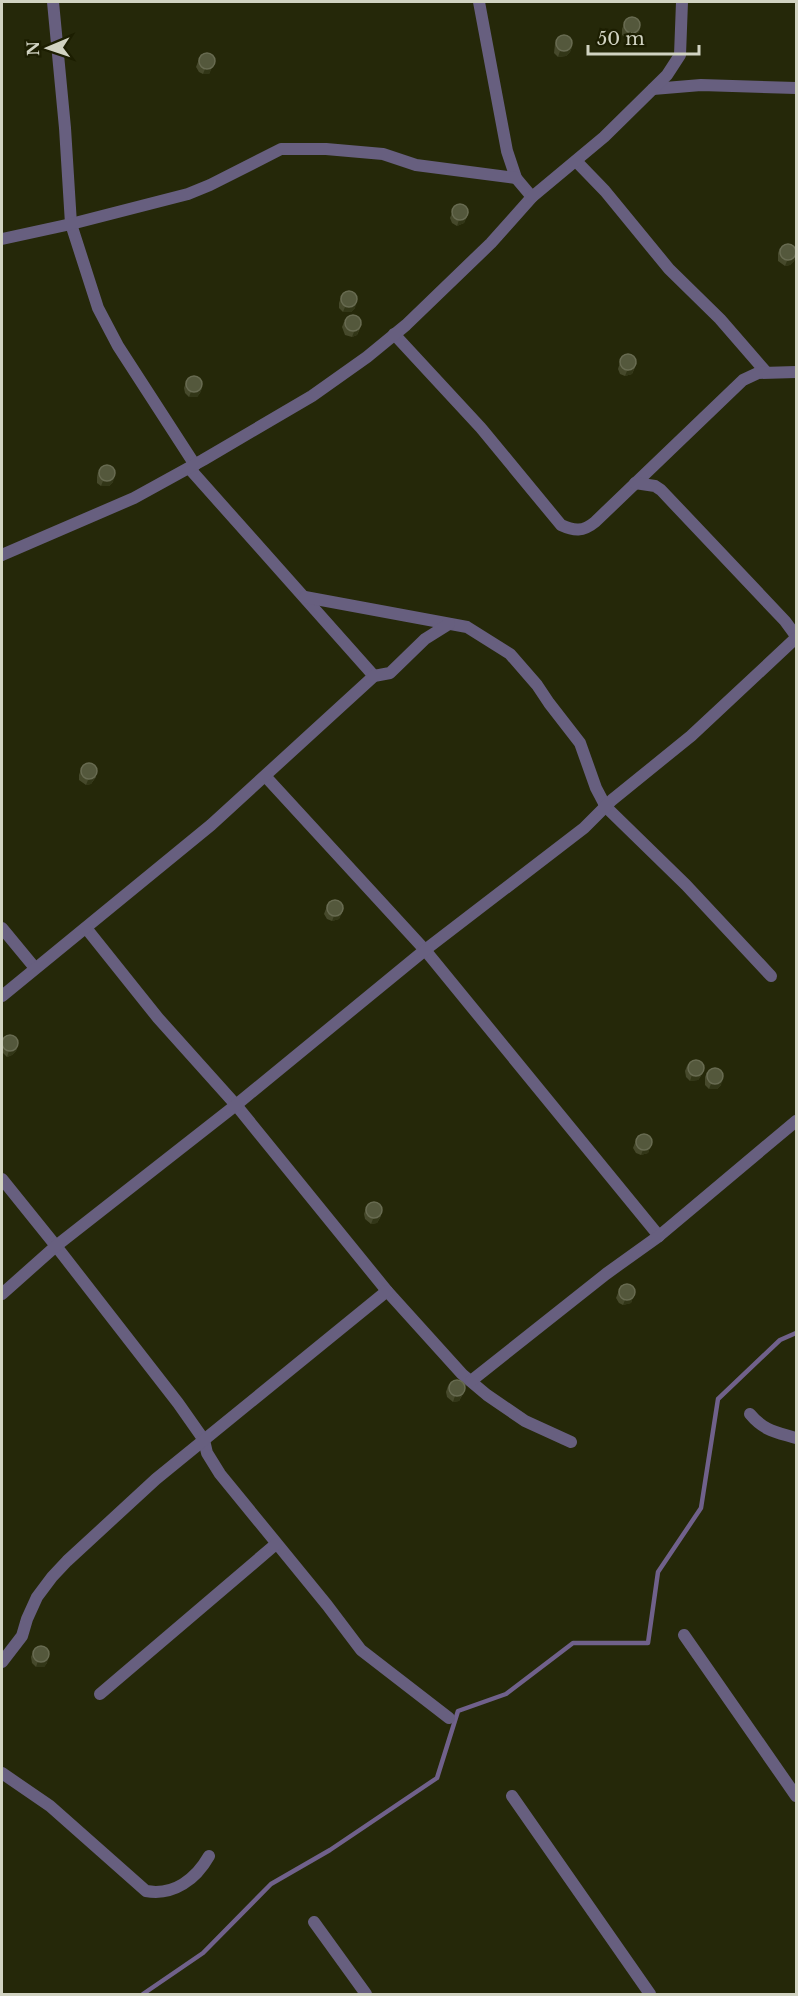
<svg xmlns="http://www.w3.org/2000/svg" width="798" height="1996" font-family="'Libre Baskerville',serif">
<rect width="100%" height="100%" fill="#252809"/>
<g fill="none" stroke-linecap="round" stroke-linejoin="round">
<polyline stroke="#70618b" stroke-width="4.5" points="143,1994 203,1953 271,1884 330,1850 437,1778 458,1711 506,1694 573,1643 648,1643 658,1572 701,1508 718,1399 780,1340 796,1333"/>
<g stroke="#675f7f" stroke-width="12">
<polyline points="53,2 65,128 71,224 98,308 118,346 195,465"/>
<polyline points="479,2 507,151 516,178 532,197"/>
<polyline points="653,89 701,85 796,88"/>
<polyline points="576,161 605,191 669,269 720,319 766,372"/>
<polyline points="2,239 71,224 188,194 210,185 281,149 326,149 383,154 416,165 516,178"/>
<path d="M394,334L481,428L561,525C574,531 583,532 595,522L743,380L758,373L796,372"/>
<polyline points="189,468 374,676"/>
<polyline points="635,483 655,486 661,490 785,621 796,636"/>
<polyline points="2,555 134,498 203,460 312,396 367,357 406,325 491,243 532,197 604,137 667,75 680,55 682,2"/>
<polyline points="305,597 467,627 510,654 537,685 549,703 580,743 596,788 606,807 686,885 771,976"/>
<polyline points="266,777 425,950 659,1236"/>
<polyline points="2,928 35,968"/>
<polyline points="86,928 158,1018 236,1105 387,1291 462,1374 487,1395 525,1421 571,1442"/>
<polyline points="2,996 211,825 374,676 390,673 425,639 449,624"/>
<polyline points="2,1179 56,1246 178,1403 204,1440 207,1453 220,1474 327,1605 361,1650 449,1718"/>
<polyline points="2,1294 56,1246 236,1105 425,950 584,828 612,800 691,736 796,638"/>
<polyline points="471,1381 606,1274 659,1236 796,1121"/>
<path d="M750,1414C764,1431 776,1432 796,1438"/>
<polyline points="684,1635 796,1796"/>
<polyline points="2,1662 22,1636 27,1619 37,1597 52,1577 67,1561 156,1479 387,1291"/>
<polyline points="100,1694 276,1544"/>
<path d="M2,1773L50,1806L146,1891C174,1896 196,1879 209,1856"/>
<polyline points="512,1796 650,1994"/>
<polyline points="314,1922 366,1994"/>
</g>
</g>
<g fill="#46492b">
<polygon points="624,24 640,29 638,34 634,38 626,38 622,35 622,29"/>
<polygon points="557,39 572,47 570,52 566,56 558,57 554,53 555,44"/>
<polygon points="201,54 215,61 209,74 203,74 199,72 196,67"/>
<polygon points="455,205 469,212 464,223 457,226 452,223 450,218"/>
<polygon points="780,248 796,256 794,261 790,265 785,266 778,261 778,253"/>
<polygon points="341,297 355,308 351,312 343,312 339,308 339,303"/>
<polygon points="344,322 362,324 357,335 352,337 345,335 342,327"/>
<polygon points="622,356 637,363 632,374 625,376 620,374 618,369"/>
<polygon points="186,382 202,388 200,393 197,397 189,397 185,393 184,388"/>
<polygon points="98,472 113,482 109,486 101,486 97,483 97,477"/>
<polygon points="81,769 96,777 91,784 86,785 79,780 79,775"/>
<polygon points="329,901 344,908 339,919 332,921 327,919 324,914"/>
<polygon points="3,1038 18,1046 16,1051 12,1055 7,1057 2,1052 2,1042"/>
<polygon points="687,1066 701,1076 698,1080 690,1081 686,1077 685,1071"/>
<polygon points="707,1072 721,1085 717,1089 709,1089 705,1085 705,1077"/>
<polygon points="638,1135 652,1142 648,1153 641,1155 636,1153 633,1148"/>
<polygon points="366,1208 381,1216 377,1223 371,1224 365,1219 364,1214"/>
<polygon points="621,1285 635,1292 631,1303 623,1305 619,1303 616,1298"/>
<polygon points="448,1386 463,1394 459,1401 453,1402 447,1397 446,1392"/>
<polygon points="33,1652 47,1663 44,1667 36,1667 32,1663 31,1657"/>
</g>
<g fill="#323617">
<polygon points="640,29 638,34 634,38 626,38 628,33"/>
<polygon points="572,47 570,52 566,56 558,57 560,51"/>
<polygon points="215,61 209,74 203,74 205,69"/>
<polygon points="466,218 464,223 457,226 459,220"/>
<polygon points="796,256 794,261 790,265 785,266 787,261"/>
<polygon points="357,302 355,308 351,312 343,312 345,307"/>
<polygon points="359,329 357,335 352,337 354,332"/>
<polygon points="634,368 632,374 625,376 627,371"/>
<polygon points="202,388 200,393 197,397 189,397 191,392"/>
<polygon points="115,477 113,482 109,486 101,486 103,481"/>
<polygon points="98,772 91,784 86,785 88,780"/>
<polygon points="341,914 339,919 332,921 334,916"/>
<polygon points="18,1046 16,1051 12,1055 7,1057 9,1051"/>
<polygon points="703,1071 701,1076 698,1080 690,1081 692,1075"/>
<polygon points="723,1080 721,1085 717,1089 709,1089 711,1084"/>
<polygon points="650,1148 648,1153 641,1155 643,1150"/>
<polygon points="383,1211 377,1223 371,1224 373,1219"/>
<polygon points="633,1297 631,1303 623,1305 625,1300"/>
<polygon points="465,1388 459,1401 453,1402 455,1396"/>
<polygon points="49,1657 47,1663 44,1667 36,1667 38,1661"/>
</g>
<g fill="#54583c" stroke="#686b51" stroke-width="1.5">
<circle cx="632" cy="25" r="8"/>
<circle cx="564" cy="43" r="8"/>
<circle cx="207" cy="61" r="8"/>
<circle cx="460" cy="212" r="8"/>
<circle cx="788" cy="252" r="8"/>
<circle cx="349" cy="299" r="8"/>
<circle cx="353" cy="323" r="8"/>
<circle cx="628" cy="362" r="8"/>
<circle cx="194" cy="384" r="8"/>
<circle cx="107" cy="473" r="8"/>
<circle cx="89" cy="771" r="8"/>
<circle cx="335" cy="908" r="8"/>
<circle cx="10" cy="1043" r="8"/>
<circle cx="696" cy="1068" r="8"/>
<circle cx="715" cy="1076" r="8"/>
<circle cx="644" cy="1142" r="8"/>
<circle cx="374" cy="1210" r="8"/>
<circle cx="627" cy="1292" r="8"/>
<circle cx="457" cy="1388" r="8"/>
<circle cx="41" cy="1654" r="8"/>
</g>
<rect width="798" height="1996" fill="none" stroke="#d1d3c2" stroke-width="6"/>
<g transform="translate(48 48) rotate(268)" stroke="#1c1e01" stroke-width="4.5" paint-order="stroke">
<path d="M0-4.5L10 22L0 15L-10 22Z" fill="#d1d3c2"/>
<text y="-9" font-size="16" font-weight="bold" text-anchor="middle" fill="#d1d3c2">N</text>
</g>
<path d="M588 45v9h111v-9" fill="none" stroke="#d1d3c2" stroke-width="3"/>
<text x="597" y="45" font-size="18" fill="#d1d3c2" stroke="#1c1e01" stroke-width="4.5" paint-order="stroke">50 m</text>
</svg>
